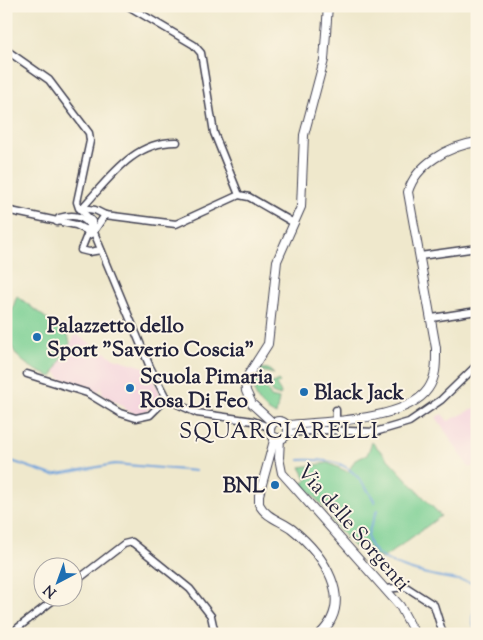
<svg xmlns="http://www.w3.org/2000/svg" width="483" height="640" font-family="'Sorts Mill Goudy',serif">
<rect width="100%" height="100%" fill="#fcf5e5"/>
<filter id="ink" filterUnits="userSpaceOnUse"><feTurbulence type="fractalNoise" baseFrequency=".02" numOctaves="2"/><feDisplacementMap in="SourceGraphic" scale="10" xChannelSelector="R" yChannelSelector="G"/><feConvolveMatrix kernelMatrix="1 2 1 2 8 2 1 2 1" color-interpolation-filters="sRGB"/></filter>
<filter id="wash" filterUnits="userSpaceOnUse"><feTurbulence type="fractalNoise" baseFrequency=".0096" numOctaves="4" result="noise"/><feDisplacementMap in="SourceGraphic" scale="20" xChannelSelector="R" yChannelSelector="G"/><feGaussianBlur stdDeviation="1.12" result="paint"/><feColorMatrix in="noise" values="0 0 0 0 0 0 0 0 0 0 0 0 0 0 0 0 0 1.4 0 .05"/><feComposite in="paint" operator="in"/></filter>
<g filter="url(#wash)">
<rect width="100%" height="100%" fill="#efe8cc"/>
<g fill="#f4cfdd">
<polygon points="76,334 114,358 148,368 161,396 160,398 146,411 135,414 126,410 123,405 102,395 101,384 100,391 96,391 60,379 55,370"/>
<polygon points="477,407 477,464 469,468 436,417 442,414 448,421"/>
</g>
<g fill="#79cf93" stroke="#4e7867">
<path d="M17,296L68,335L70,343L52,377C9,361 0,340 17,296Z"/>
<path d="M257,368L268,369L274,374L262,371L261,380L273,383L278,380L280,382L276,385L281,393L280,396L272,393L269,383L264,384L271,397L279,399L276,415C256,405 248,388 257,368Z"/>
<polygon points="372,442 441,516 382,559 374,555 364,542 354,547 331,520 334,518 307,489 305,491 300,485 307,480 300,467 328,463 348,472 355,460 367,455"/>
</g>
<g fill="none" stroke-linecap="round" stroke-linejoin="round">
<g stroke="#70a3dc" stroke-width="2">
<polyline points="6,459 52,475 115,464 196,471"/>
<path d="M299,460C340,458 354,465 375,502"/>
<path d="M377,510C375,518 369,527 368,536C368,568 447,578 470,582L477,588"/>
<polyline points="476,634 472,619 477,599"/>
</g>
</g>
</g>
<g filter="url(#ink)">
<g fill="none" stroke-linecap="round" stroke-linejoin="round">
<g stroke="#414051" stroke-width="9">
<g id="minor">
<polyline points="128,6 194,45 201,53 214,133 239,195"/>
<polyline points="6,50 49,80 89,133 90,141 77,202 79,208 92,221 92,228"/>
<path d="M82,208C109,179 133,141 177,142"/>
<polyline points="82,208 95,210 105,215"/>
<polyline points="6,210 76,225 86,230 89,235 94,232"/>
<path d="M57,222L59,218C73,214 83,215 92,228"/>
<polyline points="86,230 89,227 93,230 150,367 165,396 175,403 197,413 253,421 271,428"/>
<polyline points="94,231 105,215 176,224 239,195 249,197 294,223"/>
<polyline points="87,235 81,250 89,252 101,250"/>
<polyline points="420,256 477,248"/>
<polyline points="432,318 477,311"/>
<polyline points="27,374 87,393 120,413 136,418 150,415 167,398"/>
<polyline points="336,410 336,420"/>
<polyline points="287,433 324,430 375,432 409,422 441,400 477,365"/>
<polyline points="72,584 124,544 132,542 190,589 211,616 215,634"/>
<polyline points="385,589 406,587 434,605 443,634"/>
<polyline points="10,634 56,598"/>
</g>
</g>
<g stroke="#414051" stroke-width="10">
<g id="major">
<circle cx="279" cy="430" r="9"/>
<polyline points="273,423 252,404 246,391 245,380 268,344 277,261 301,207 304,135 324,60 328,6"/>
<path d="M286,425C323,422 406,421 428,389C437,376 436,362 436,348L408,192C416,164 449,146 477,142"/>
<path d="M275,437L259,495V504C266,518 282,521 292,529C323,554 356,600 320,634"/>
<polyline points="280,438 279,458 282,473 400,606 415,634"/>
</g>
</g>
<use href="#minor" stroke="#fff" stroke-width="6"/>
<use href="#major" stroke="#fff" stroke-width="8"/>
</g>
</g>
<g fill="#1f6fb2" stroke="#fcf5e5" stroke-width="2">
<circle cx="37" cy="337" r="5"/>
<circle cx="130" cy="388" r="5"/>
<circle cx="304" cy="392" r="5"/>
<circle cx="275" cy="485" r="5"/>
</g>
<g text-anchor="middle" stroke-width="4" stroke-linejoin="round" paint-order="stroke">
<g font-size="21" font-weight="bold" fill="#22223b" stroke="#fcf5e5" text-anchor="start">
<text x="47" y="332">Palazzetto dello<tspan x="47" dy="24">Sport "Saverio Coscia"</tspan></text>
<text x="140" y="383">Scuola Pimaria<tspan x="140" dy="24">Rosa Di Feo</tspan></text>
<text x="314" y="399">Black Jack</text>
<text x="265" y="492" text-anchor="end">BNL</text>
</g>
<g font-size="21" fill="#22223b" stroke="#fcf5e5">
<text transform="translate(354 527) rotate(49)" y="7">Via delle Sorgenti</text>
</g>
<g font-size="22" letter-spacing="1" fill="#22223b" stroke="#fcf5e5">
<text x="279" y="438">SQUARCIARELLI</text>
</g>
</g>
<rect width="483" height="640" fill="none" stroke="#fcf5e5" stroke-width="25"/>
<g transform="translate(58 582) rotate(221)"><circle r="24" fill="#fcf5e5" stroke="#a5a1a1"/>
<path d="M0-4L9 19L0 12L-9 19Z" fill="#1f6fb2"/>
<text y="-8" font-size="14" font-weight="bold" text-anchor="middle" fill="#22223b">N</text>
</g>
</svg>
